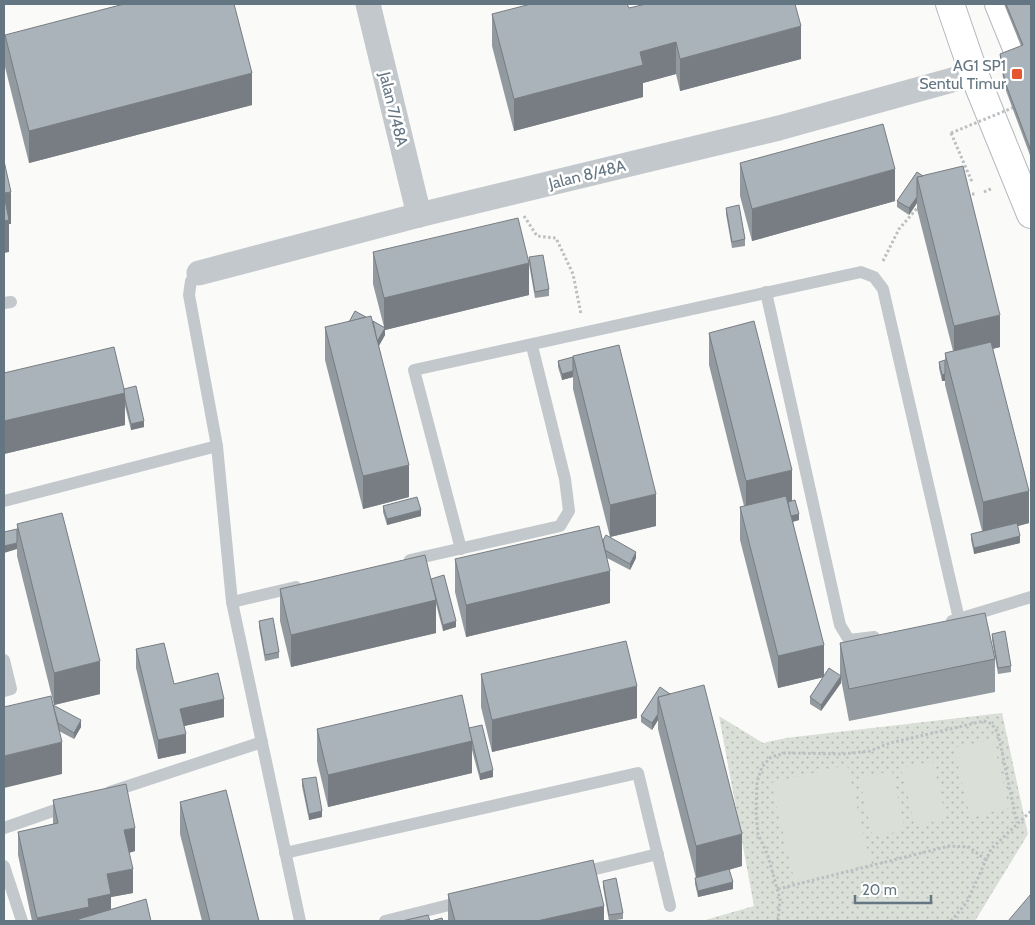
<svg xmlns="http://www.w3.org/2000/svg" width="1035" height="925" font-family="Cabin,sans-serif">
<defs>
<pattern id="grass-dots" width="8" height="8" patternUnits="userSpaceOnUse" patternTransform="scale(1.25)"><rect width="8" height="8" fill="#dadfd7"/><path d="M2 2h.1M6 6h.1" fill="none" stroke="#b4b9b4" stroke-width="1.8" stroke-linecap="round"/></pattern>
</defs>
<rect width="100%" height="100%" fill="#fafaf8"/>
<polygon fill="url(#grass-dots)" points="1002,713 1028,834 975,921 702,921 754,906 719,716 763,743 786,738"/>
<g fill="#dadfd7">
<polygon points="993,739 1009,808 970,817 954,748"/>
<polygon points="933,761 946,819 915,826 901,768"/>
<polygon points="847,765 871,864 795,883 771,783"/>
<polygon points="892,771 905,830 873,837 859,778"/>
</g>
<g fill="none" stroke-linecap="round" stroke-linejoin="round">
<g stroke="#b3babf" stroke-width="30">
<g id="secondary">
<polyline points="950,4 974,74 1031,214"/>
<polyline points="999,4 1019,53"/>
</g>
</g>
<g stroke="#bbbfc2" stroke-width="3" stroke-dasharray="2.5 2.5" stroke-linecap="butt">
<polyline points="951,133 972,182"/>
<polyline points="984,192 993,188"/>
<polyline points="967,194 977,194"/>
<polyline points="524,216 537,236 556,238 573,274 581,314"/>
<polyline points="883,261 899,229 919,206"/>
<polyline points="778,889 949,846 969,847 986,860"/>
<polyline points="778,921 780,899 768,856 758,834 756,812 757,782 762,767 771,757 785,753 844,754 870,751 890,743 984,721 992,724 998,733 1017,823"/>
<polyline points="951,921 967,902 991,849 1031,811"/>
</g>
<g stroke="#c3c8cc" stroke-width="12">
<polyline points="199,273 191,281 189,295 217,446 232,602 300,921"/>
<polyline points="766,292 840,625 849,640 874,637"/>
<polyline points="4,303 11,302"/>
<polyline points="4,501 217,446"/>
<polyline points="461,549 414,370 861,272 874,277 883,289 959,619"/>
<polyline points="410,560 560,526 569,511 565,479 532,346"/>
<polyline points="232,602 296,587"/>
<polyline points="952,621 1031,597"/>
<polyline points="4,660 11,689 4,691"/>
<polyline points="110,792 262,742"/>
<polyline points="4,828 67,806"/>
<polyline points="285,853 638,773 670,906"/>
<polyline points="4,866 22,921"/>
<polyline points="579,873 658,854"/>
<polyline points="385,921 465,901"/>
</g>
<g stroke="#c3c8cc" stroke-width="25">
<polyline points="368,4 419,215"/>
<polyline points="199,273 419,215 779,128 974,74"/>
</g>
<use href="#secondary" stroke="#fff" stroke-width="28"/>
<polyline stroke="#bbbfc2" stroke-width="3" stroke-dasharray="2.5 2.5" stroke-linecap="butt" points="951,133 1017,106"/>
</g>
<g fill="#929a9f">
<polygon points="1004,4 1031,4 1031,158 1005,88 1000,61 1000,54 1021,46"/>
<polygon points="629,8 801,59 680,91 676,74 643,83 643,97 514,131 492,46 492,14"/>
<polygon points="5,35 252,105 29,163 5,67"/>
<polygon points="740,163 895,201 752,241 740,196"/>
<polygon points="917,172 1000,347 993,349 1029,523 1018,526 1020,543 974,554 971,540 971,534 982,531 945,385 945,381 942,381 939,368 939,362 945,360 945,353 953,351 917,209 917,203 909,215 897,207 897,201"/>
<polygon points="726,208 745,239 745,246 732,248 726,214"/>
<polygon points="373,252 529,295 385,330 385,335 379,346 409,497 363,509 325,360 325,327 373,321 384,327 373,284"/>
<polygon points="529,257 549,289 549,296 535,298 529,264"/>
<polygon points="709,333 792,501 799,520 793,522 824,677 840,676 840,643 995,659 995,692 849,721 841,679 841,683 821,711 810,704 810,697 824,677 778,688 740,540 740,507 744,506 709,365"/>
<polygon points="573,357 656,526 610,537 636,558 630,570 607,558 610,603 466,637 455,592 455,559 603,540 610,537 573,389 573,377 562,380 558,367 558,361"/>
<polygon points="4,373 124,389 144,427 131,430 125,406 125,425 4,454"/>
<polygon points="383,506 421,516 387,525 383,512"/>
<polygon points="17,524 100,694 54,705 17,556"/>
<polygon points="431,580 456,627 443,631 436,604 436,633 291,667 280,621 280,589"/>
<polygon points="259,621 279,652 279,658 265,661 259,627"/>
<polygon points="992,634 1011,666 1011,672 998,674 992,640"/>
<polygon points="136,649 174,684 224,717 184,726 186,753 158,759 136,668"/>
<polygon points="481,674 637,718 492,752 481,707"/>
<polygon points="660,687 742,866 729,870 733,889 698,897 695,884 695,878 696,878 658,729 658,720 652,730 641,722 641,716"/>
<polygon points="53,705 81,727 74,739 59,731 62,774"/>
<polygon points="469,728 493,777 480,780 472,750 472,773 328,807 317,761 317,729"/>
<polygon points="302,779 322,817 309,820 302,786"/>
<polygon points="53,800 135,851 129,853 133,893 111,897 111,909 151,921 32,921 18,855 18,832 53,824"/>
<polygon points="180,802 259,921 202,921 180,834"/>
<polygon points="603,881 623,913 623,919 609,921 603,887"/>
<polygon points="448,894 604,921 448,921"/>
</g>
<g fill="#777d82">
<polygon points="801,26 801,59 680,91 680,59"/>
<polygon points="676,42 676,74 643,83 643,97 514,131 514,99 640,52"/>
<polygon points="252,73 252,105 29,163 29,131"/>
<polygon points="895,169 895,201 752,241 752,209"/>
<polygon points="11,192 11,224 9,224 9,252 4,253 4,193"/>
<polygon points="917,197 917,203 909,215 909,208"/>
<polygon points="529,263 529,295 385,330 385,335 378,347 378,340 384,330 384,298"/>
<polygon points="1000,315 1000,347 954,358 954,326"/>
<polygon points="573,371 573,377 562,380 562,374"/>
<polygon points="945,374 945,381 942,381 942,375"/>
<polygon points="125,393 125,425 4,454 4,421"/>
<polygon points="144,421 144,427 131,430 131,424"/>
<polygon points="409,465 409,497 363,509 363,476"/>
<polygon points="792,470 792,502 746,514 746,481"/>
<polygon points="1029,491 1029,523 983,535 983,502"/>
<polygon points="656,494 656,526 610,537 610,505"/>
<polygon points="421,510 421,516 387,525 387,519"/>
<polygon points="799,514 799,520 752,532 752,525"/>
<polygon points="1020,536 1020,543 974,554 974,548"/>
<polygon points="17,543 17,549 4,553 4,546"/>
<polygon points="636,552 636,558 630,570 630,564"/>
<polygon points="610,571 610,603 466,637 466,605"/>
<polygon points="436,600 436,633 291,667 291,635"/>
<polygon points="456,621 456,627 443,631 443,625"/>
<polygon points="824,645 824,677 778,688 778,656"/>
<polygon points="100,661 100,694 54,705 54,673"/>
<polygon points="841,676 841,683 821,711 821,705"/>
<polygon points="637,686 637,718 492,752 492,720"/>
<polygon points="224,699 224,717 180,727 180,709"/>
<polygon points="658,714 658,720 652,730 652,723"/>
<polygon points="81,720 81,727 74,739 74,733"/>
<polygon points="186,734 186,753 158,759 158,740"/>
<polygon points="472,741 472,773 328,807 328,775"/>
<polygon points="62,742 62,774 4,788 4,756"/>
<polygon points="493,770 493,777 480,780 480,774"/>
<polygon points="322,811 322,817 309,820 309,814"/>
<polygon points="135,828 135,851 124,854 124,830"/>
<polygon points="742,834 742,866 696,878 696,846"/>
<polygon points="133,869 133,893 111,897 111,918 96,921 37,921 37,918 88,899 107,874"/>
<polygon points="733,882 733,889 698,897 698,891"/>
<polygon points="604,906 604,921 537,921"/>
</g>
<g fill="#aab3b9" stroke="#777d82">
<polygon points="124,4 234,4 252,73 29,131 5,35"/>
<polygon points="531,4 627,4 629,8 646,4 795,4 801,26 680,59 676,42 640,52 643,65 514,99 492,14"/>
<polygon points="1006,4 1031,4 1031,151 1005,82 1000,54 1023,45"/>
<polygon points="883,124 895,169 752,209 740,163"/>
<polygon points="4,161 11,192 4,193"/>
<polygon points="963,166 1000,315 954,326 917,177"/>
<polygon points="917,172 923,176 917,177 917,197 909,208 897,201"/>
<polygon points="4,195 9,220 4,221"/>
<polygon points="739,205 745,239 732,242 726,208"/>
<polygon points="518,218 529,263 384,298 373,252"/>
<polygon points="543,255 549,289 535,292 529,257"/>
<polygon points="355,311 366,317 349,322"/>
<polygon points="371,316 409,465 363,476 325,327"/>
<polygon points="373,321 385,328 378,340 377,340"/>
<polygon points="754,321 792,470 746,481 709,333"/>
<polygon points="991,342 1029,491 983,502 945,353"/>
<polygon points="619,345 656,494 610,505 573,356"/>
<polygon points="114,347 125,393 4,421 4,373"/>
<polygon points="573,357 573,371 562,374 558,361"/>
<polygon points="945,360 945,374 942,375 939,362"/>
<polygon points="136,386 144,421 131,424 125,399 124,389"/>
<polygon points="786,496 824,645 778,656 740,507"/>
<polygon points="417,497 421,510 387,519 383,506"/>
<polygon points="795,500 799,514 791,516 788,502"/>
<polygon points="62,513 100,661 54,673 17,524"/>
<polygon points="1017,523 1020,536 974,548 971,534"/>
<polygon points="599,526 610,571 466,605 455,559"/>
<polygon points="17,529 17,543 4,546 4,532"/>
<polygon points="606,535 636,552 630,564 605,550 603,540"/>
<polygon points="425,555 436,600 291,635 280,589"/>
<polygon points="444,575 456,621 443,625 431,579"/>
<polygon points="985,613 995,659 849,689 840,643"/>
<polygon points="273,618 279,652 265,655 259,621"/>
<polygon points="1005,631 1011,666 998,668 992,634"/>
<polygon points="626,641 637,686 492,720 481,674"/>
<polygon points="164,643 174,684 218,673 224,699 180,709 186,734 158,740 136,649"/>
<polygon points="829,668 841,676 821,705 810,697"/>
<polygon points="704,685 742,834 696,846 658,697"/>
<polygon points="660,687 670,694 658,697 658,714 652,723 641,716"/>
<polygon points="462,695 472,741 328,775 317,729"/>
<polygon points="51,696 62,742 4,756 4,707"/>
<polygon points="53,705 81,720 74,733 58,723"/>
<polygon points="482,725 493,770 480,774 469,728"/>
<polygon points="316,777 322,811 309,814 302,779"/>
<polygon points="126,784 135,828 124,830 133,869 107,874 111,894 88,899 89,907 37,918 18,832 58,823 53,800"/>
<polygon points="226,790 259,921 210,921 180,802"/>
<polygon points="593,860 604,906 537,921 455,921 448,894"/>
<polygon points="729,869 733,882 698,891 695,878"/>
<polygon points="616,878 623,913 609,915 603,881"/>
<polygon points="1031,894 1031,921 1008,921"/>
<polygon points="146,899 151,921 78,921 79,919"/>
<polygon points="428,915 430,921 402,921"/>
<polygon points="442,918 443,921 431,921"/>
</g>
<rect fill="#e4572e" stroke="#fff" stroke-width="2" x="1011" y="68" width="12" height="12" rx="2.5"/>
<g text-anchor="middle" stroke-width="5" stroke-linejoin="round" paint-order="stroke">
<g font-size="16" fill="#657683" stroke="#fff" text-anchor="end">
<text x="1006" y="71">AG1 SP1<tspan x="1006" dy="18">Sentul Timur</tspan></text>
</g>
<g font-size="16" fill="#657683" stroke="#fff">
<text transform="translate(394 109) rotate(76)" y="6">Jalan 7/48A</text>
<text transform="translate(587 174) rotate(-14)" y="6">Jalan 8/48A</text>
</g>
</g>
<rect width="1035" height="925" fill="none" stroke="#657683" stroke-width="10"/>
<path d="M855 895v8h76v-8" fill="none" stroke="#657683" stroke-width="2.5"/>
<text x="862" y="895" font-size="15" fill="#657683" stroke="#ffffff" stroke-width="4" paint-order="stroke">20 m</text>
</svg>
